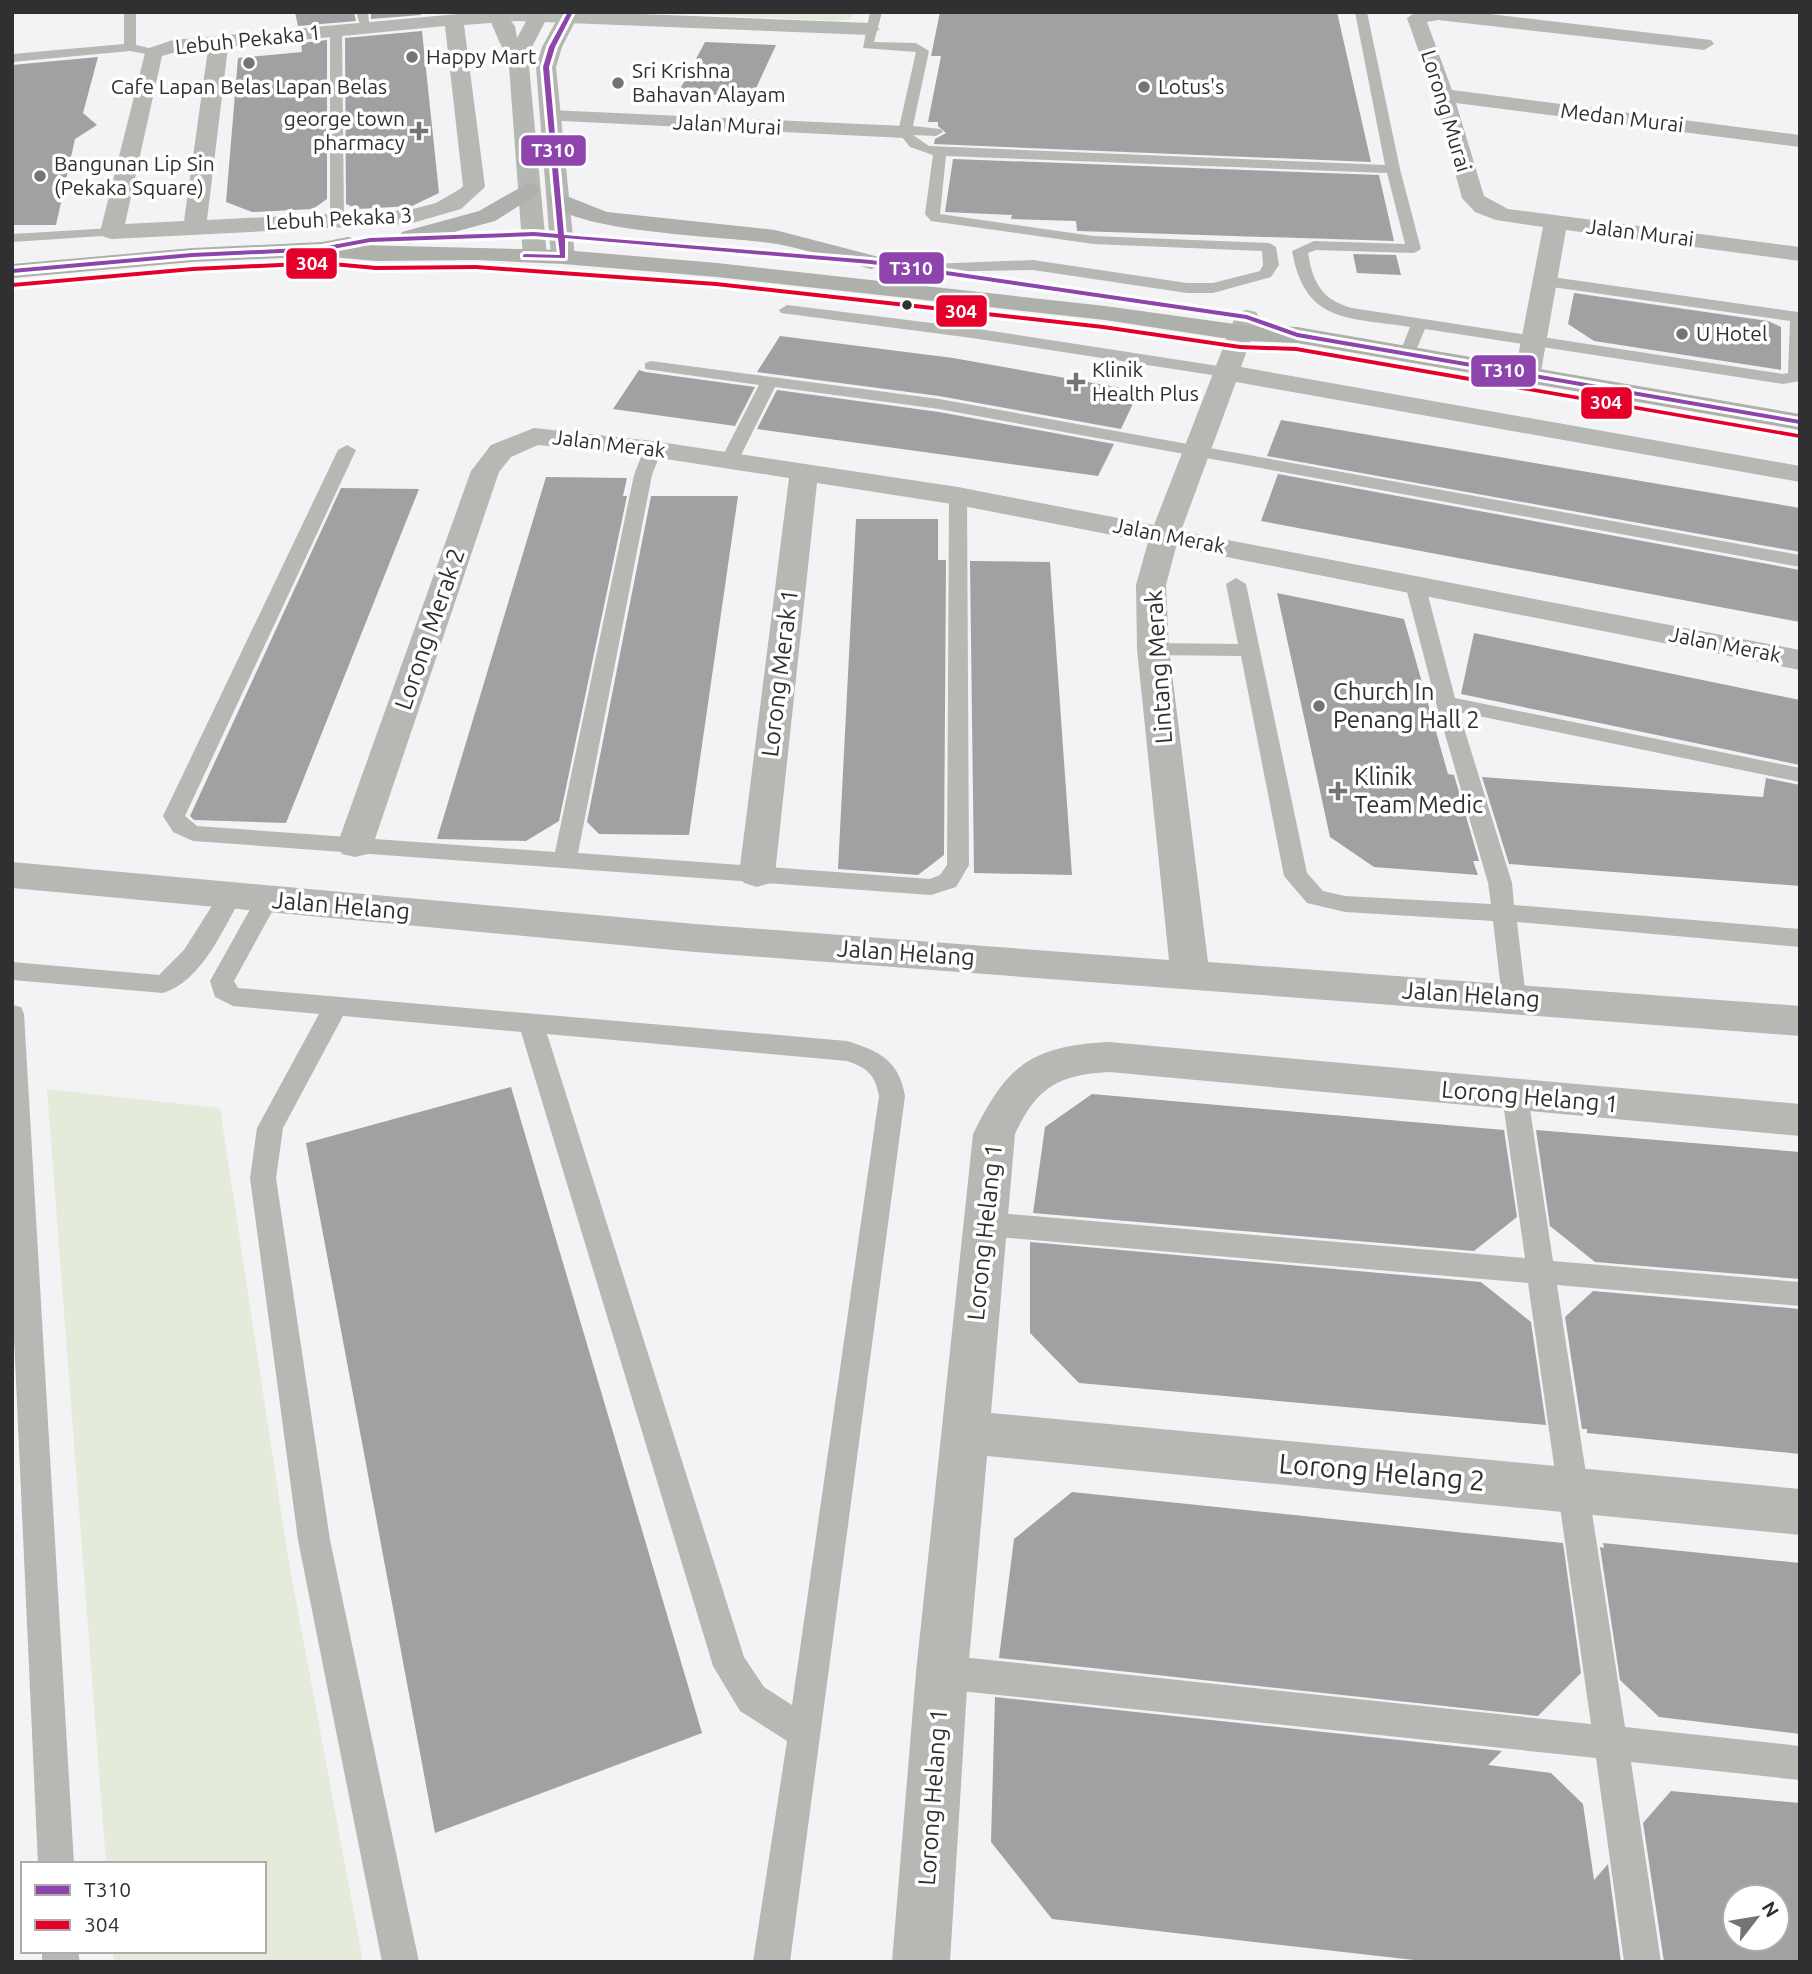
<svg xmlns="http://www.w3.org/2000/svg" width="1812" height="1974" font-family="Ubuntu,sans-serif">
<rect width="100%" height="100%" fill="#f3f3f6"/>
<g fill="#e5ebda">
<polygon points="654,12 856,12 849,20 835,21"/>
<polygon points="47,1089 220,1108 288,1557 363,1962 114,1962 113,1951 264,1951 264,1864 106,1864"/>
</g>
<g fill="#a0a1a3" fill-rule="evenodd">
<polygon points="295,12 354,12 356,21 298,26"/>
<polygon points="371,12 420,12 421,15 371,19"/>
<polygon points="940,12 1337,12 1371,162 934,144 935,139 946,133 938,126 938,122 928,122 941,56 931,56"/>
<polygon points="422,31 439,193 412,206 357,209 346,204 345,38"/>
<polygon points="327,40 327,199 313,209 252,212 226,202 238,58 302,52 301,43"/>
<polygon points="705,42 776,45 752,97 678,93"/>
<polygon points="98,57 83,113 97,125 75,139 56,225 12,225 12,65"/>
<polygon points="953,159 1379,175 1394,241 1077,231 1076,221 1011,219 1012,215 945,212"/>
<polygon points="1353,254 1396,255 1401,275 1357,273"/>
<polygon points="1574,293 1768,321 1781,327 1781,370 1594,341 1568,324"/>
<polygon points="780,336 953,358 1139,391 1121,429 939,396 757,372"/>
<polygon points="639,370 645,372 755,387 735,426 613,409"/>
<polygon points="777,390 939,412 1114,444 1098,476 757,429"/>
<polygon points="1281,420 1800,508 1800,552 1267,456"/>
<polygon points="1278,474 1800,570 1800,622 1261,521"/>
<polygon points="546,477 627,478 623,496 627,496 559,821 526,841 437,839"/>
<polygon points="341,488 419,489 286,823 194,820 190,816"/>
<polygon points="651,496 738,496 689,835 599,834 587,822"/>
<polygon points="856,519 938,519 938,560 946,560 944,855 918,875 838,869"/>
<polygon points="970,561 1050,562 1072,875 974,873"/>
<polygon points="1277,593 1404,619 1448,774 1454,775 1479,861 1473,861 1478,875 1374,867 1330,837"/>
<polygon points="1474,633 1800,700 1800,765 1461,694"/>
<polygon points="1482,777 1763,797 1766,778 1800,785 1800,886 1509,864"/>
<polygon points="511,1087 702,1733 435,1833 306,1143"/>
<polygon points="1092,1094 1504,1130 1517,1217 1474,1251 1033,1213 1045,1127"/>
<polygon points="1536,1130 1800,1152 1800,1279 1595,1262 1550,1226"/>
<polygon points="1030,1242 1481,1282 1531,1322 1546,1425 1079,1383 1030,1333"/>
<polygon points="1593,1291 1800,1309 1800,1454 1587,1433 1587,1429 1582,1429 1565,1317"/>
<polygon points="1072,1492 1563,1543 1581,1673 1538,1716 999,1658 1014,1539"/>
<polygon points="1603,1543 1800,1563 1800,1734 1659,1717 1620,1680 1600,1547 1604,1548"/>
<polygon points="995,1697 1502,1751 1488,1765 1551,1773 1583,1804 1594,1880 1608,1864 1621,1962 1432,1962 1052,1919 991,1842"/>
<path d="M1671,1791L1800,1803V1962H1664L1643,1823ZM1735,1897H1777V1939H1735Z"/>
</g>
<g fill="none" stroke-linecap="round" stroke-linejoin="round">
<g fill="#b6b8b4" fill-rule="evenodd">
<polygon points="124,12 136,12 136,45 157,50 157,56 130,51 12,62 12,54 124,44"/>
<polygon points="356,12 368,12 370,31 362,31"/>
<path d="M870,12H882L874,42L916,43L929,51L913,126L941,129L943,132L936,136L913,135L929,146L1385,165L1355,12H1367L1400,169L1421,249L1414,253L1316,250L1308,253C1313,283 1322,300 1352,308L1783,374L1788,373L1790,321L1545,286L1537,281L1545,276L1798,312L1800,381L1783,384L1425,329L1413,358H1401L1399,355L1410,327C1348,317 1305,324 1292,251L1314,241L1405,244L1387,173L946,156L940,214L1093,236L1269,243L1276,247L1279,265L1271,277L1213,293H1187L1033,270L925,272V266L930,264L1033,260L1187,283H1213L1260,271L1263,265L1262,251L1093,244L931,221L925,214L933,155L910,147L898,132L916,52L863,48Z"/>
<polygon points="336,27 342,31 344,220 337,224 330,220 330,31"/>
<polygon points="112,228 119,232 117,235 12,242 12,234"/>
<polygon points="787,305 972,328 1225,367 1233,372 1225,377 972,338 781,313 779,310"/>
<polygon points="651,361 939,399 1800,555 1800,567 939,409 775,387 738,461 729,466 720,461 759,385 645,369 645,363"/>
<polygon points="653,444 662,449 652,475 578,853 930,879 940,875 947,865 949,496 958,491 967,496 969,865 956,887 931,895 193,841 173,832 163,816 338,450 347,445 356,450 185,816 197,826 555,852 634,475 644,449"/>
<polygon points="1236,578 1246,584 1307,873 1323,891 1345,896 1491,904 1488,883 1436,703 1405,584 1415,578 1425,584 1455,698 1800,768 1800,782 1459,712 1512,883 1514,905 1800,929 1800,947 1517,922 1526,998 1523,1005 1514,1007 1505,1005 1502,998 1493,921 1345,912 1307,903 1284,876 1241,656 1153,655 1143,649 1153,643 1238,644 1226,584"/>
<path d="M230,888L238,890L242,896C223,929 202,981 163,993L12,980V962L159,975L184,950L222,890Z"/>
<path d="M267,891L275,893L279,899L234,981L238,988L847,1041C879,1051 899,1060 905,1096L790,1962H753L787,1741L740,1711L713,1666L521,1032L343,1016L283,1128L276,1178L330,1540L419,1962H382L298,1540L250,1178L257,1128L319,1014L233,1006L215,997L210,981L259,893ZM547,1034L847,1061C867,1068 875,1074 879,1096L792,1705L764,1687L744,1657Z"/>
<polygon points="12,1005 21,1007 24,1014 74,1864 38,1864 12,1294"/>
<polygon points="1515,1086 1524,1089 1528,1096 1553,1261 1800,1282 1800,1306 1557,1285 1625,1727 1800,1746 1800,1780 1631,1762 1661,1962 1624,1962 1596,1758 942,1689 930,1684 925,1672 930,1660 942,1655 1591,1724 1528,1283 986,1236 976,1232 972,1224 976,1216 986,1212 1525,1258 1502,1096 1506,1089"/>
<polygon points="42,1951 78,1951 80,1962 42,1962"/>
</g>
<g fill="#b6b8b4" fill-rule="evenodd">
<path d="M480,12H590L870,23L880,29L870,35L517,21L464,25L485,187L461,209L409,224L112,239L104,237L100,232L146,49L173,40ZM445,26L463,186L460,189L436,203L409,210L207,220L228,47ZM208,49L184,221L125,224L162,56L176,52Z"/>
<polygon points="1416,12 1473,12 1711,40 1714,44 1704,50 1438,20 1427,22 1452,90 1800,135 1800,147 1456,103 1484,196 1508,209 1800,247 1800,261 1566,230 1540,377 1536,383 1518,383 1514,377 1543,227 1496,220 1475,212 1462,198 1434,95 1407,18"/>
<polygon points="550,110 905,126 916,132 905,138 543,120 540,116 543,112"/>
<polygon points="1247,310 1256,312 1259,317 1241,367 1800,466 1800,482 1236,382 1181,531 1800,650 1800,670 1176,547 1166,585 1169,649 1208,962 1800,1006 1800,1036 695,952 12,888 12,862 695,924 1169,960 1137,649 1136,585 1148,542 958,505 817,483 775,874 770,883 757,887 744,883 739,874 789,478 653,457 538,445 511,457 499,472 373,845 368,854 355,857 342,854 337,845 471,471 491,445 534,428 653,441 958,487 1154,525 1235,317 1238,312"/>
<path d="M1109,1042L1800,1104V1136L1109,1072C1058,1075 1037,1087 1015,1134L991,1413L1800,1489V1535L987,1456L968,1672L950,1962H892L916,1672L973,1134C1007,1065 1031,1046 1109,1042Z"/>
</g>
<g fill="#b5b7b3" fill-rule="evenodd">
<path d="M489,12H503L515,26L517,38L531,12H550L533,45L529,66L547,256L543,261H527L523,256L509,66L511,57C497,46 497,30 487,16Z"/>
<polygon points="561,12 580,12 562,47 556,67 575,257 571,262 555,262 551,257 536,67 542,47"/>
</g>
<g fill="#aeb0ab" fill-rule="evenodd">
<polygon points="528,183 536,185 539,190 536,195 495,221 410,244 402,242 398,237 402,232 479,211"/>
<path d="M559,193L607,212L775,230L879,257L883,262L879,267L871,269C839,261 810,250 777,244C731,236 571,234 548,200L551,195Z"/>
<polygon points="348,237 356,239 359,245 563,250 717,263 1105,306 1242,325 1297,327 1800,414 1800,430 1297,343 1242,341 1105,320 717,277 563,264 476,260 376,261 322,256 192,262 12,278 12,264 192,248 322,242"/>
</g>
<g stroke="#fff" stroke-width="6">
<polygon id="bus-1" points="568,12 573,12 555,47 549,67 564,235 871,260 1247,315 1298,333 1800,420 1800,424 1297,337 1246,319 871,264 565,238 565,258 523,257 523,255 525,254 560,255 558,238 534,236 370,242 322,251 192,257 12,273 12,269 192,253 322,247 370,238 534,232 558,234 543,67 549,47"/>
</g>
<g stroke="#fff" stroke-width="6">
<polygon id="bus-2" points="322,261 376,266 476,265 716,282 1103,325 1240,345 1296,347 1798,434 1800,434 1800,438 1296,351 1240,349 1103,329 716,286 476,269 376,270 322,265 193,271 12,287 13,283 193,267"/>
</g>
<use href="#bus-1" fill="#8e44ad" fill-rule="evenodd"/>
<use href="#bus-2" fill="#e4002b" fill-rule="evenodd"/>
</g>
<g fill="#747477" stroke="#fff" stroke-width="2.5">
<circle cx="412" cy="57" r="7"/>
<circle cx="249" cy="63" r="7"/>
<circle cx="618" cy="83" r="7"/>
<circle cx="1144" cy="87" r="7"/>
<path d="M415.5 120.5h7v7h7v7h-7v7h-7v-7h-7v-7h7z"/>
<circle cx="40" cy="176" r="7"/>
<circle cx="1682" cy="334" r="7"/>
<path d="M1072.5 371.5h7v7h7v7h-7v7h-7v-7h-7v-7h7z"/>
<circle cx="1319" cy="706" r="7"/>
<path d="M1334.5 780.5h7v7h7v7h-7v7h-7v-7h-7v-7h7z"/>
</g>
<circle fill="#303032" stroke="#fff" stroke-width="2.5" cx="907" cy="305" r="6"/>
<g text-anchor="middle" stroke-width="7" stroke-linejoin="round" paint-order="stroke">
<g font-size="21" fill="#303032" stroke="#fff">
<text transform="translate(248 40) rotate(-6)" y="7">Lebuh Pekaka 1</text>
<text transform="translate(1446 111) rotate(73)" y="7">Lorong Murai</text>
<text transform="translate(1622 118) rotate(7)" y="7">Medan Murai</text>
<text transform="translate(727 125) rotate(3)" y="7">Jalan Murai</text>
<text transform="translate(339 219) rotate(-3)" y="7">Lebuh Pekaka 3</text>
<text transform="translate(1640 233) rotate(7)" y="7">Jalan Murai</text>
<text transform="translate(609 444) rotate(7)" y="7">Jalan Merak</text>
<text transform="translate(1169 536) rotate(11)" y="7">Jalan Merak</text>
<text transform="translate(1725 645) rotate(11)" y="7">Jalan Merak</text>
</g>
<g font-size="21" fill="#303032" stroke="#fff" text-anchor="start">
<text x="426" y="64">Happy Mart</text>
<text x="632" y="78">Sri Krishna<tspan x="632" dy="24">Bahavan Alayam</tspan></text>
<text x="249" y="94" text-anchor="middle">Cafe Lapan Belas Lapan Belas</text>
<text x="1158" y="94">Lotus's</text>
<text x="405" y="126" text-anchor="end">george town<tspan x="405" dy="24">pharmacy</tspan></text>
<text x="54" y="171">Bangunan Lip Sin<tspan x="54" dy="24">(Pekaka Square)</tspan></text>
<text x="1696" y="341">U Hotel</text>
<text x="1092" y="377">Klinik<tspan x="1092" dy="24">Health Plus</tspan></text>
</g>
<g font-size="24" fill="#303032" stroke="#fff">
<text transform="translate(430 629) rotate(-71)" y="8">Lorong Merak 2</text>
<text transform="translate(1159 667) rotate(-94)" y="8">Lintang Merak</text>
<text transform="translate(780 673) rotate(-83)" y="8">Lorong Merak 1</text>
<text transform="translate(341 906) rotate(5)" y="8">Jalan Helang</text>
<text transform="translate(906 953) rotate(4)" y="8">Jalan Helang</text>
<text transform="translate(1471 995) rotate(4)" y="8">Jalan Helang</text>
<text transform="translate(1530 1097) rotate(5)" y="8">Lorong Helang 1</text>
<text transform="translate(985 1232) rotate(-84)" y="8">Lorong Helang 1</text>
<text transform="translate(933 1797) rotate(-86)" y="8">Lorong Helang 1</text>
</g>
<g font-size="24" fill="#303032" stroke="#fff" text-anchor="start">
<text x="1333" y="700">Church In<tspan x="1333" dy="28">Penang Hall 2</tspan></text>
<text x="1354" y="785">Klinik<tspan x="1354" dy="28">Team Medic</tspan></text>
</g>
<g font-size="28" fill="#303032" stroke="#fff">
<text transform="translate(1382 1472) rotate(5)" y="10">Lorong Helang 2</text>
</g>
</g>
<g stroke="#fff" stroke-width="2.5">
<rect x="520" y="134" width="67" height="33" rx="7" fill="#8e44ad"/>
<rect x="285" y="247" width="53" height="33" rx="7" fill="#e4002b"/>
<rect x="878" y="251" width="67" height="34" rx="7" fill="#8e44ad"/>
<rect x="935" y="294" width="53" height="34" rx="7" fill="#e4002b"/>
<rect x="1470" y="354" width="67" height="34" rx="7" fill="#8e44ad"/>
<rect x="1580" y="386" width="53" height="34" rx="7" fill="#e4002b"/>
</g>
<g font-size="19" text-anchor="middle" font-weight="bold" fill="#fff">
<text x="553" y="157">T310</text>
<text x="312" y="270">304</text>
<text x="911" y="275">T310</text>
<text x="961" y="318">304</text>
<text x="1503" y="377">T310</text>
<text x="1606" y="409">304</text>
</g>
<rect width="1812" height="1974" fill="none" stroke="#303032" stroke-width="28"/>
<rect x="21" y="1862" width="245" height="91" fill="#ffffff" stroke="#acacad" stroke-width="2"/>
<rect x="35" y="1885" width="35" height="10" fill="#8e44ad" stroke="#acacad" stroke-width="2"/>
<text x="84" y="1897" font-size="21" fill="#303032">T310</text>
<rect x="35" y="1920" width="35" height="10" fill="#e4002b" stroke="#acacad" stroke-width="2"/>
<text x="84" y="1932" font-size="21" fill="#303032">304</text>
<g transform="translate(1756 1918) rotate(59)"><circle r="33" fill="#ffffff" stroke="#acacad" stroke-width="2"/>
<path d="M0-5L12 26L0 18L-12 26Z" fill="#747477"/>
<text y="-10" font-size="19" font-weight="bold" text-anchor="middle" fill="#303032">N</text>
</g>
</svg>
